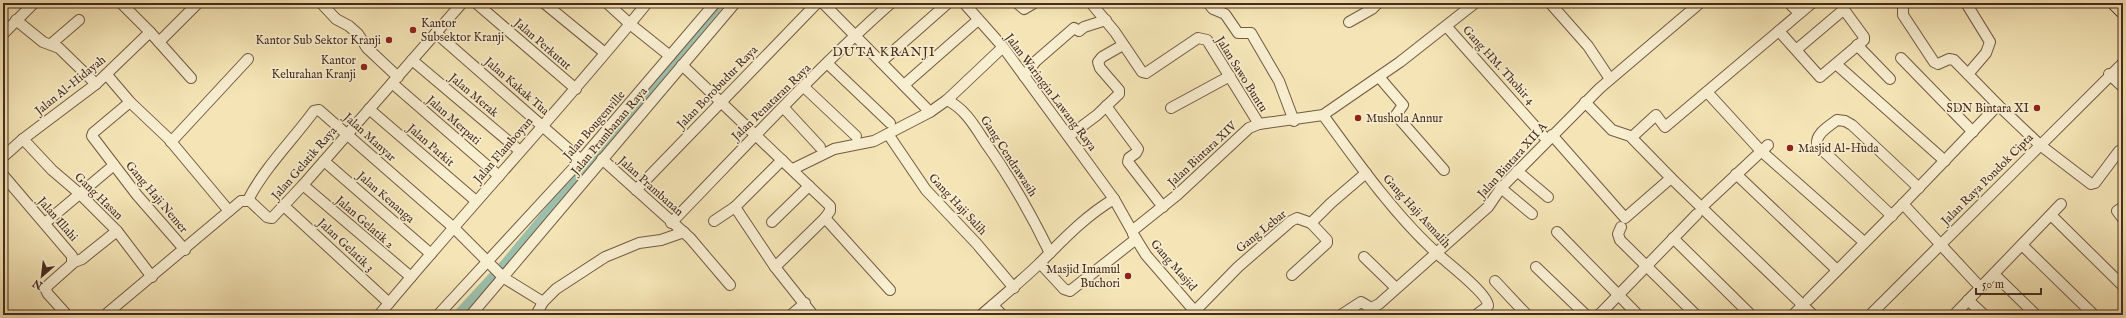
<svg xmlns="http://www.w3.org/2000/svg" width="2126" height="318" font-family="'IM FELL English',serif">
<rect width="100%" height="100%" fill="#f5e5b6"/>
<filter id="stains"><feTurbulence type="fractalNoise" baseFrequency=".005" numOctaves="4"/><feColorMatrix values="0 0 0 0 .2 0 0 0 0 .09 0 0 0 0 .02 0 0 0 .5 -.17"/></filter>
<radialGradient id="worn" r=".72"><stop offset=".6" stop-color="#630" stop-opacity="0"/><stop offset="1" stop-color="#630" stop-opacity=".3"/></radialGradient>
<g fill="none" stroke-linecap="round" stroke-linejoin="round">
<polyline stroke="#9cbfac" stroke-width="9" points="457,315 506,262 721,3"/>
<g stroke="#725a43" stroke-width="12">
<g id="street">
<polyline points="121,3 150,32 191,78"/>
<polyline points="321,3 336,19 349,26 358,34 367,48 398,77"/>
<polyline points="476,3 576,89"/>
<polyline points="544,3 605,53"/>
<polyline points="607,3 630,24 670,56"/>
<polyline points="823,3 930,112"/>
<polyline points="964,3 1003,47 1114,199"/>
<polyline points="1017,3 1024,9 1034,3"/>
<polyline points="1091,3 1115,32 1142,72 1146,73 1198,38 1207,40 1259,124"/>
<polyline points="1208,3 1213,9 1225,14 1238,33 1251,33 1279,81 1294,121"/>
<polyline points="1550,3 1588,46 1610,79"/>
<polyline points="1789,3 1799,13"/>
<polyline points="1903,3 1903,15 1934,62 1938,64 1949,59 1954,60 1998,105"/>
<polyline points="1966,3 1990,42 1986,53 1968,74"/>
<polyline points="16,20 43,42 59,48 96,84"/>
<polyline points="1349,22 1372,9 1378,3"/>
<polyline points="1447,27 1547,140"/>
<polyline points="1779,31 1820,77 1864,40 1864,37 1845,11 1842,11 1796,50"/>
<polyline points="436,33 581,160"/>
<polyline points="3,34 34,3"/>
<polyline points="159,42 198,3"/>
<polyline points="51,44 79,20"/>
<polyline points="1857,45 1890,79"/>
<polyline points="1901,58 1973,132"/>
<polyline points="412,60 520,151"/>
<polyline points="881,62 948,3"/>
<polyline points="828,64 890,123"/>
<polyline points="1836,64 1945,161"/>
<polyline points="682,65 830,206 830,211 825,218 775,267 813,315"/>
<polyline points="2109,74 2123,87"/>
<polyline points="107,75 130,102 168,138 229,211"/>
<polyline points="1024,76 1036,61 1074,28 1079,31 1084,27 1106,20"/>
<polyline points="1379,77 1403,105 1396,115 1444,170"/>
<polyline points="392,83 499,176"/>
<polyline points="904,85 978,20"/>
<polyline points="804,87 856,136"/>
<polyline points="1707,92 1761,151 1864,242"/>
<polyline points="947,100 1003,47"/>
<polyline points="130,102 93,133 92,136 137,195 185,250"/>
<polyline points="1585,102 1612,130 1630,136 1671,178 1813,315"/>
<polyline points="1106,106 1138,149 1136,153 1129,158 1128,162 1163,207"/>
<polyline points="784,108 820,147"/>
<polyline points="1171,108 1230,76"/>
<polyline points="369,109 476,201"/>
<path d="M1323,115C1357,162 1397,218 1440,256C1449,264 1489,295 1488,306L1476,315"/>
<polyline points="888,134 926,190 977,244 1014,288"/>
<polyline points="1552,135 1625,218 1671,178"/>
<polyline points="1069,136 1097,115 1119,94 1119,90 1100,68 1098,62 1102,57 1123,45"/>
<polyline points="1632,137 1656,115 1665,127 1812,3"/>
<polyline points="23,139 52,170 80,194 117,231 152,277"/>
<polyline points="171,142 248,59"/>
<polyline points="3,157 23,139 96,84 150,32"/>
<polyline points="602,159 690,238 730,285"/>
<polyline points="324,161 431,254"/>
<path d="M793,169L834,149L874,141L930,112L947,100C965,109 974,125 985,142C1010,177 1031,214 1050,253"/>
<polyline points="1517,171 1548,197"/>
<polyline points="1736,174 1837,270"/>
<polyline points="3,175 72,256 72,264 45,288 48,294 67,315"/>
<polyline points="303,185 411,277"/>
<polyline points="1501,188 1532,214"/>
<polyline points="636,190 817,3"/>
<path d="M248,200C265,167 292,141 314,111L319,110L454,228L504,278L543,302L536,315"/>
<polyline points="1706,203 1768,145"/>
<polyline points="1903,204 1980,287"/>
<polyline points="284,206 389,303"/>
<polyline points="2123,207 2117,211 2123,219"/>
<path d="M1892,216L1817,145C1815,134 1829,126 1837,120L1845,121L1852,125L1919,188"/>
<polyline points="2052,216 2123,286"/>
<polyline points="825,218 890,290"/>
<polyline points="714,221 735,207"/>
<polyline points="772,222 809,186"/>
<polyline points="45,223 114,165"/>
<path d="M671,223C743,149 814,71 891,3"/>
<polyline points="1621,227 1618,234 1620,240 1696,315"/>
<polyline points="1557,232 1638,315"/>
<polyline points="1133,234 1146,255 1198,315"/>
<polyline points="1673,238 1751,315"/>
<polyline points="2022,245 2094,315"/>
<polyline points="1364,257 1396,288"/>
<polyline points="72,263 82,259 117,231"/>
<polyline points="1040,263 1064,289 1070,291 1136,239"/>
<polyline points="775,267 735,207 782,160"/>
<polyline points="1536,267 1586,315"/>
<polyline points="1994,274 2036,315"/>
<polyline points="1292,275 1327,243 1327,240 1311,223"/>
<polyline points="1495,281 1527,315"/>
<polyline points="1808,300 1903,204 1998,105 2040,145 2091,184 2095,183 2119,151 2123,149"/>
<polyline points="1968,300 1984,315"/>
<polyline points="543,302 556,289 605,257 639,243 661,240 684,232"/>
<polyline points="993,305 1002,315"/>
<polyline points="1196,310 1238,267 1291,221 1297,218 1311,223 1331,203 1366,173"/>
<polyline points="105,315 241,201 250,201 267,217 272,218 303,185 462,3"/>
<path d="M379,315C467,209 561,109 647,3"/>
<polyline points="438,315 581,160 715,3"/>
<polyline points="471,315 735,3"/>
<polyline points="791,315 805,303"/>
<path d="M981,315C1001,298 1020,282 1039,264C1062,241 1085,216 1114,199L1132,231L1177,195L1249,128L1259,124L1323,115L1400,62L1475,3"/>
<polyline points="1341,315 1361,302 1371,308 1379,304 1488,207 1501,188 1600,88 1700,3"/>
<polyline points="1599,315 1697,214"/>
<polyline points="1793,315 1799,309"/>
<polyline points="1870,315 2123,63"/>
<polyline points="1954,315 2061,204"/>
</g>
</g>
<g stroke="#462b1d" stroke-width="18">
<polyline id="primary" points="2116,3 2123,10"/>
</g>
<use href="#street" stroke="#f8eed0" stroke-width="10"/>
<use href="#primary" stroke="#f5e5b6" stroke-width="16"/>
</g>
<g fill="#8f2418" stroke="#f8eed0" stroke-width="1.5">
<circle cx="413" cy="30" r="4"/>
<circle cx="389" cy="40" r="4"/>
<circle cx="364" cy="67" r="4"/>
<circle cx="2037" cy="108" r="4"/>
<circle cx="1358" cy="118" r="4"/>
<circle cx="1790" cy="148" r="4"/>
<circle cx="1128" cy="276" r="4"/>
</g>
<g text-anchor="middle" stroke-width="3.5" stroke-linejoin="round" paint-order="stroke">
<g font-size="12" fill="#462b1d" stroke="#f8eed0" text-anchor="end">
<text x="421" y="27" text-anchor="start">Kantor<tspan x="421" dy="14">Subsektor Kranji</tspan></text>
<text x="381" y="44">Kantor Sub Sektor Kranji</text>
<text x="356" y="64">Kantor<tspan x="356" dy="14">Kelurahan Kranji</tspan></text>
<text x="2029" y="112">SDN Bintara XI</text>
<text x="1366" y="122" text-anchor="start">Mushola Annur</text>
<text x="1798" y="152" text-anchor="start">Masjid Al-Huda</text>
<text x="1120" y="273">Masjid Imamul<tspan x="1120" dy="14">Buchori</tspan></text>
</g>
<g font-size="12" fill="#462b1d" stroke="#f8eed0">
<text transform="translate(543 44) rotate(41)" y="4">Jalan Perkutut</text>
<text transform="translate(1499 65) rotate(48)" y="4">Gang HM. Thohir 4</text>
<text transform="translate(1242 74) rotate(58)" y="4">Jalan Sawo Buntu</text>
<text transform="translate(70 85) rotate(-39)" y="4">Jalan Al-Hidayah</text>
<text transform="translate(517 86) rotate(41)" y="4">Jalan Kakak Tua</text>
<text transform="translate(717 87) rotate(-46)" y="4">Jalan Borobudur Raya</text>
<text transform="translate(1051 92) rotate(53)" y="4">Jalan Waringin Lawang Raya</text>
<text transform="translate(474 95) rotate(40)" y="4">Jalan Merak</text>
<text transform="translate(771 102) rotate(-44)" y="4">Jalan Penataran Raya</text>
<text transform="translate(454 120) rotate(41)" y="4">Jalan Merpati</text>
<text transform="translate(594 125) rotate(-49)" y="4">Jalan Bougenville</text>
<text transform="translate(609 131) rotate(-50)" y="4">Jalan Prambanan Raya</text>
<text transform="translate(370 137) rotate(42)" y="4">Jalan Manyar</text>
<text transform="translate(431 145) rotate(41)" y="4">Jalan Parkit</text>
<text transform="translate(503 150) rotate(-49)" y="4">Jalan Flamboyan</text>
<text transform="translate(1202 154) rotate(-43)" y="4">Jalan Bintara XIV</text>
<text transform="translate(1009 156) rotate(57)" y="4">Gang Cendrawasih</text>
<text transform="translate(1512 160) rotate(-48)" y="4">Jalan Bintara XII A</text>
<text transform="translate(304 163) rotate(-49)" y="4">Jalan Gelatik Raya</text>
<text transform="translate(1987 179) rotate(-45)" y="4">Jalan Raya Pondok Cipta</text>
<text transform="translate(651 186) rotate(42)" y="4">Jalan Prambanan</text>
<text transform="translate(99 196) rotate(44)" y="4">Gang Hasan</text>
<text transform="translate(157 197) rotate(50)" y="4">Gang Haji Nemer</text>
<text transform="translate(386 197) rotate(41)" y="4">Jalan Kenanga</text>
<text transform="translate(958 204) rotate(47)" y="4">Gang Haji Salih</text>
<text transform="translate(1417 211) rotate(48)" y="4">Gang Haji Asmalih</text>
<text transform="translate(58 219) rotate(49)" y="4">Jalan Illahi</text>
<text transform="translate(365 222) rotate(41)" y="4">Jalan Gelatik 2</text>
<text transform="translate(1261 231) rotate(-39)" y="4">Gang Lebar</text>
<text transform="translate(346 245) rotate(43)" y="4">Jalan Gelatik 3</text>
<text transform="translate(1174 265) rotate(49)" y="4">Gang Masjid</text>
</g>
<g font-size="13" letter-spacing="1" fill="#462b1d" stroke="#f8eed0">
<text x="884" y="56">DUTA KRANJI</text>
</g>
</g>
<rect width="2126" height="318" fill="none" stroke="#f5e5b6" stroke-width="16"/>
<rect x="4" y="4" width="2118" height="310" fill="none" stroke="#462b1d" stroke-width="2"/>
<rect x="8" y="8" width="2110" height="302" fill="none" stroke="#462b1d"/>
<g transform="translate(42 276) rotate(208)" stroke="#f8eed0" stroke-width="3" paint-order="stroke">
<path d="M0-3L7 15L0 10L-7 15Z" fill="#462b1d"/>
<text y="-6" font-size="11" font-weight="bold" text-anchor="middle" fill="#462b1d">N</text>
</g>
<path d="M1976 288v6h65v-6" fill="none" stroke="#462b1d" stroke-width="2"/>
<text x="1982" y="288" font-size="12" fill="#462b1d" stroke="#f8eed0" stroke-width="3" paint-order="stroke">50 m</text>
<rect width="100%" height="100%" filter="url(#stains)"/>
<rect width="100%" height="100%" fill="url(#worn)"/>
</svg>
